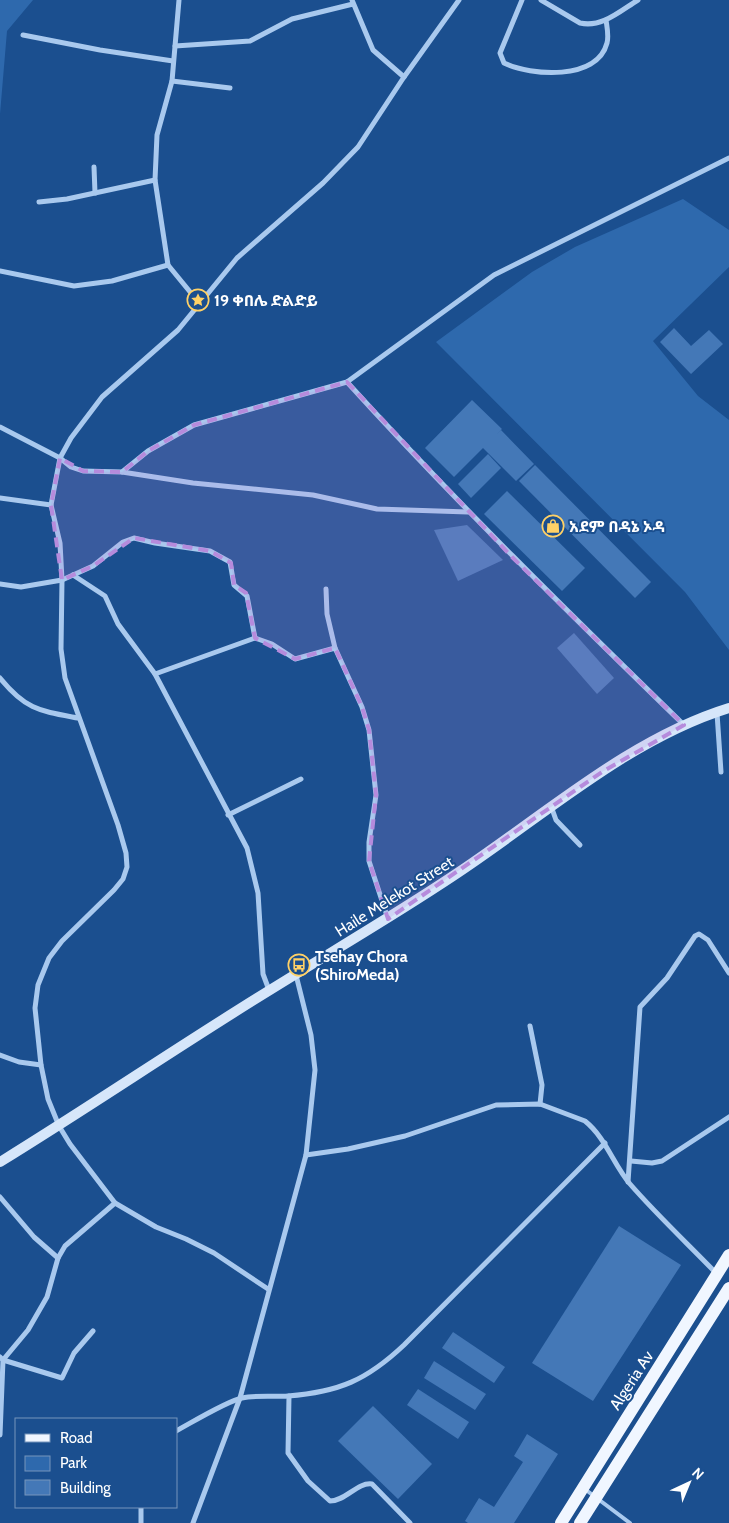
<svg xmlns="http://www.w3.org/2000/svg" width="729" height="1523" font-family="Cabin,'Noto Sans Ethiopic',sans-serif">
<rect width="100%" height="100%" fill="#1b4f8f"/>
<g fill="#2e69ad">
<polygon points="0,0 33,0 7,31 0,114"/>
<polygon points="683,199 729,230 729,267 653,341 698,396 729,420 729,650 685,592 436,342 532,272 575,247"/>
</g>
<g fill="#4478b7">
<polygon points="674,328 691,346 709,330 723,344 691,374 660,342"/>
<polygon points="472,400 502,429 492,438 501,430 534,464 516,481 483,448 454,477 425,448"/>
<polygon points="488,454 501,468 471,498 458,484"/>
<polygon points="535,465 651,582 635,598 519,481"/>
<polygon points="507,491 585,568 562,591 484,514"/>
<polygon points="467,525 503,560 458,581 434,530"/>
<polygon points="574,633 614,678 597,694 557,648"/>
<polygon points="619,1226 681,1265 593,1401 532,1363"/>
<polygon points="453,1332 505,1367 494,1383 442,1348"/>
<polygon points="434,1361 486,1394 475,1410 424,1378"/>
<polygon points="418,1389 469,1422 458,1439 407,1405"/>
<polygon points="373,1406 432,1464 398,1499 338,1441"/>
<polygon points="527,1434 558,1454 514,1523 468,1523 465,1521 479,1498 494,1507 523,1462 514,1456"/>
</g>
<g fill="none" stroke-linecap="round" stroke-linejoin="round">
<polyline stroke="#a9c9ee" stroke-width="4" points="586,1490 630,1523"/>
<g stroke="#a9c9ee" stroke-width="5">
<polyline points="179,0 172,81 157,135 155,180 168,265 200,304"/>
<polyline points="352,0 373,50 404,77"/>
<path d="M522,0L500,53L504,63C531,76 597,81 607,43C609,36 607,27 606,20"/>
<path d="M541,0L580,23C602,28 620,11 638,0"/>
<polyline points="23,35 100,50 173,61"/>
<polyline points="175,46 250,41 292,19 353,4"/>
<polyline points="172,81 230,88"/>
<polyline points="94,167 95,193"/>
<polyline points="39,202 67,199 155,180"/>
<polyline points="0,271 74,286 112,281 168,265"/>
<path d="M347,382C455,501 569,613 684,725"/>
<polyline points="0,427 60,458 71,467 83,471 122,472 148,451 194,425 347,382 494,275 729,158"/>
<polyline points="122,472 193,483 313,495 377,509 468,512"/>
<polyline points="0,498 51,505"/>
<polyline points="73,575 105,596 118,624 155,674"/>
<polyline points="0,584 21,587 62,580 93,566 123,542 134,538 155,543 210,551 230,562 234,585 247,596 255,638 155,674 247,848 258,893 263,974 269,990"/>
<polyline points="326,589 327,614 335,648"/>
<polyline points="255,638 272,644 295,659 335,648 362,707 369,730 376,795 369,842 369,861 388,919"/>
<path d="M0,678C26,710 40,711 78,718"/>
<polyline points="717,713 721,772"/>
<polyline points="551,806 556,820 580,845"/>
<polyline points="228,815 301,779"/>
<polyline points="530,1026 542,1085 540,1104"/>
<polyline points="0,1055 19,1062 41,1065"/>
<path d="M306,1155L348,1149L405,1136L496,1105L540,1104L585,1121C606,1138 613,1164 630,1184C657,1215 688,1244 716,1273"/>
<polyline points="631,1161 652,1163 662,1161 729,1117"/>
<polyline points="628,1182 640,1007 667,978 695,936 699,934 708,940 729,973"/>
<polyline points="0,1197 34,1237 58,1258"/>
<polyline points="115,1203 156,1227 186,1239 214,1253 268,1289"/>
<polyline points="93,1331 74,1353 62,1378 3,1360 28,1330 47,1297 58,1258 65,1246 115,1203 70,1144 59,1126 48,1099 41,1065 35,1008 38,985 49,958 62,941 114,890 123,879 127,867 126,853 118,825 65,678 61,649 62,580 60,543 51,505 60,458 71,438 102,397 178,330 237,258 323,183 358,147 404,77 459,0"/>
<polyline points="0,1357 3,1360 0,1435"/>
<path d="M289,1396L288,1453L308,1481L330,1501C346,1501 357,1482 372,1484L410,1523"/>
<path d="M176,1431C191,1423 227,1401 242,1398C256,1395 273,1397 288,1396C339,1392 367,1380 404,1345L605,1143"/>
<polyline points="141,1507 141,1523"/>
<polyline points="193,1523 240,1398 306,1155 315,1070 311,1035 296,975"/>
</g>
<path stroke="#d6e6fa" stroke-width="10" d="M0,1162C91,1106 179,1046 270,990C331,952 393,916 453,876C540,819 628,739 729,708"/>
<g stroke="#f0f6ff" stroke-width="12">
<polyline points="561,1523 729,1255"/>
<polyline points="580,1523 729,1288"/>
</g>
</g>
<path fill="#b68bdc" fill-opacity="0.2" stroke="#b68bdc" stroke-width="4" stroke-dasharray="10 6" stroke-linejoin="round" d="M347,382L512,557L684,725L602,772L388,919L369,861L376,795L369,730L362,707L335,648L295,659L255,638L246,593L234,585L231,563L210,551L134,538L93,566L62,580L51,505L60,458L83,471L122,472L148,451L194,425Z"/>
<defs>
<g id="sight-ring" transform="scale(1.125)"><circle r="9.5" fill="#1b4f8f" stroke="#ffd166" stroke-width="1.5"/><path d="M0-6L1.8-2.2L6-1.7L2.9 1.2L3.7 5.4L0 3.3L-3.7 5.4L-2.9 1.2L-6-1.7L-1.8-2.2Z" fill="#ffd166"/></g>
<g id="shop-ring" transform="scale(1.125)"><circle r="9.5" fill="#1b4f8f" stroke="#ffd166" stroke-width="1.5"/><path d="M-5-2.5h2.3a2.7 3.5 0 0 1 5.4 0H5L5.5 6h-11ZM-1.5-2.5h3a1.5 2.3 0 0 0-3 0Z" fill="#ffd166"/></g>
<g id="bus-ring" transform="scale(1.125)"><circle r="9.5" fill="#1b4f8f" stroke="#ffd166" stroke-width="1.5"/><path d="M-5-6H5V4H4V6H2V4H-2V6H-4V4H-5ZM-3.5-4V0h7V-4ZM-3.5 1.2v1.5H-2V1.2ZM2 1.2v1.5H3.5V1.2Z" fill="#ffd166"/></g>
</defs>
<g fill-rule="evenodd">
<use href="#sight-ring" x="198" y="300"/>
<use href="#shop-ring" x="553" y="526"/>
<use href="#bus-ring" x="299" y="965"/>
</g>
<g text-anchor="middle" stroke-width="4" stroke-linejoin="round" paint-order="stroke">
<g font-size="16" font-weight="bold" fill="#fff" stroke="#1b4f8f" text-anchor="start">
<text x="214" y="306">19 ቀበሌ ድልድይ</text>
<text x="569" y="532">አደም በዳኔ ኦዳ</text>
<text x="315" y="962">Tsehay Chora<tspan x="315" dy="18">(ShiroMeda)</tspan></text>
</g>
<g font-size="16" fill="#fff" stroke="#1b4f8f">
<text transform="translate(394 896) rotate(-32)" y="6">Haile Melekot Street</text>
<text transform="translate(631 1380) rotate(-57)" y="6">Algeria Av</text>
</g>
</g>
<rect x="15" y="1418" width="162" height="90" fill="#1b4f8f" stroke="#7695bc"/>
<rect x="25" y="1434" width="25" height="8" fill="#f0f6ff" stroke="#7695bc"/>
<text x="60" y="1443" font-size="15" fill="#ffffff">Road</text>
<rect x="25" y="1456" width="25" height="15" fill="#2e69ad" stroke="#7695bc"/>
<text x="60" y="1468" font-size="15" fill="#ffffff">Park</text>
<rect x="25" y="1480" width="25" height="15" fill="#4478b7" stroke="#7695bc"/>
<text x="60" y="1493" font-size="15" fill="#ffffff">Building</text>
<g transform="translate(689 1483) rotate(44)" stroke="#1b4f8f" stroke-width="4" paint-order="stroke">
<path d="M0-4L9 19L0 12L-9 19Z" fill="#ffffff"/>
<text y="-8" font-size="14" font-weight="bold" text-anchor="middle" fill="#ffffff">N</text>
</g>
</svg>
